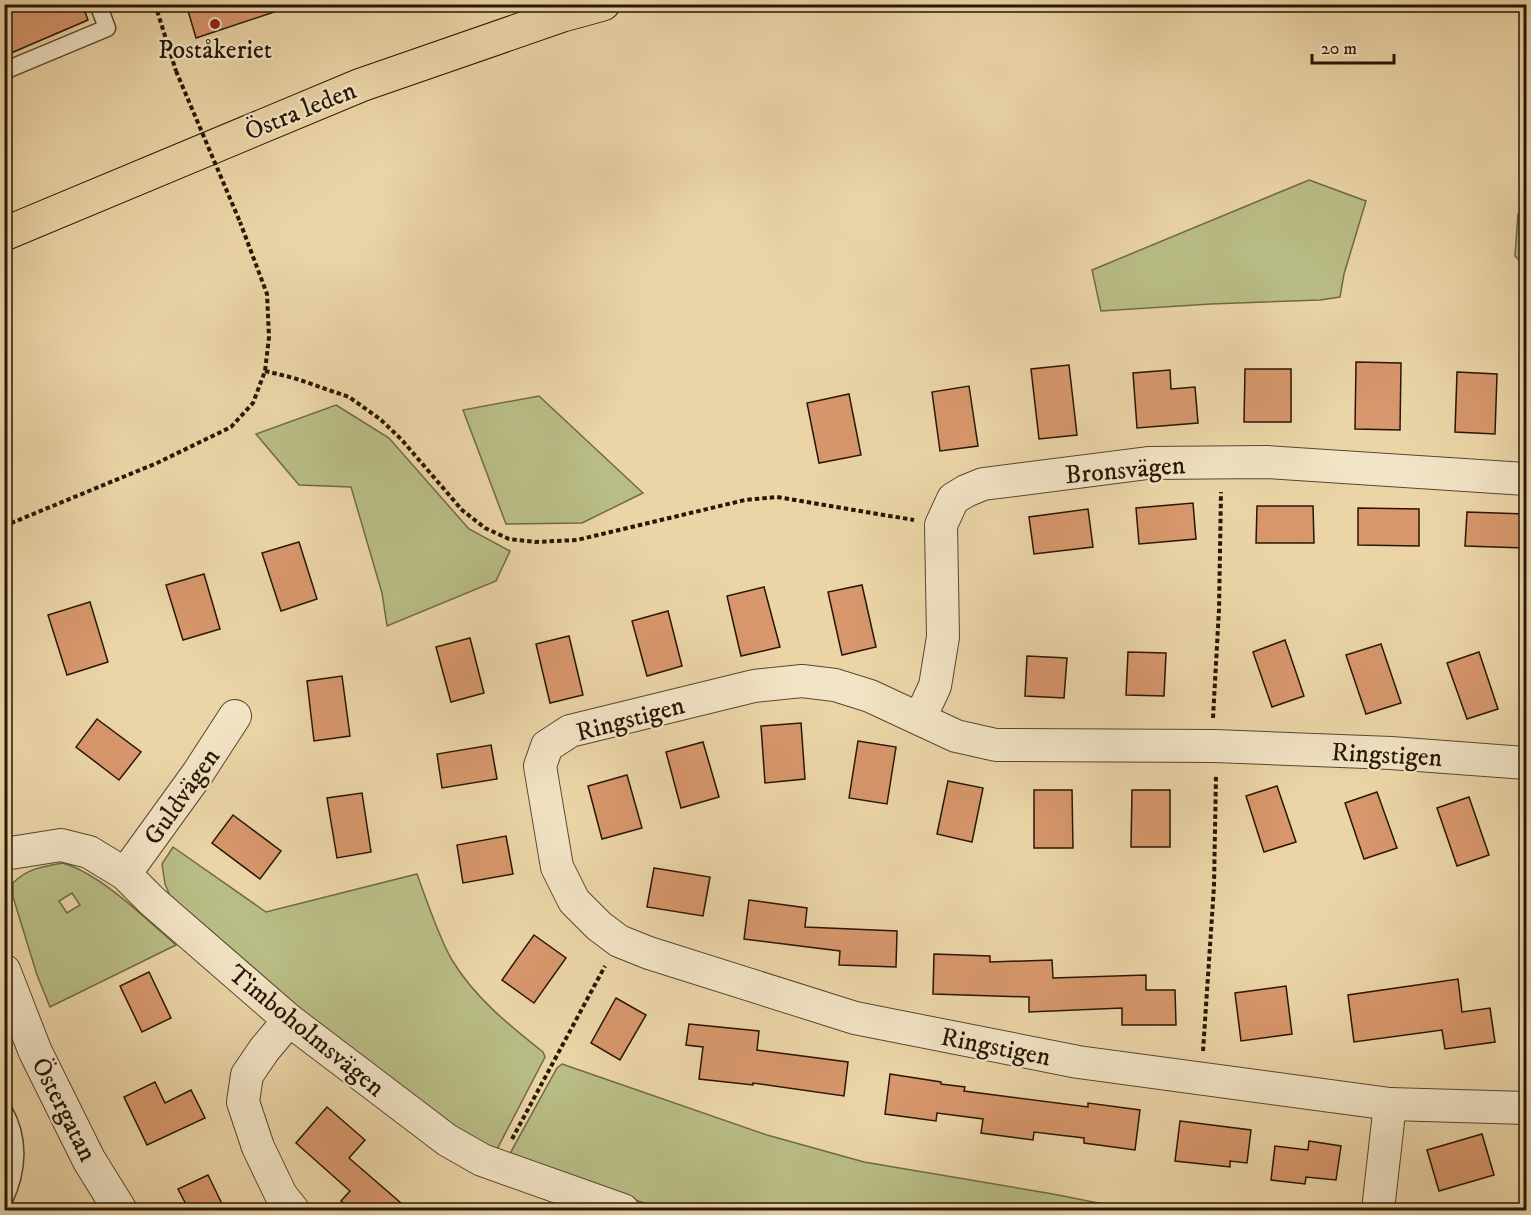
<svg xmlns="http://www.w3.org/2000/svg" width="1531" height="1215" font-family="'IM FELL DW Pica',serif">
<rect width="100%" height="100%" fill="#ebd5a7"/>
<filter id="stains"><feTurbulence type="fractalNoise" baseFrequency=".00333" numOctaves="4"/><feColorMatrix values="0 0 0 0 .2 0 0 0 0 .09 0 0 0 0 .02 0 0 0 .5 -.17"/></filter>
<radialGradient id="worn" r=".72"><stop offset=".6" stop-color="#630" stop-opacity="0"/><stop offset="1" stop-color="#630" stop-opacity=".3"/></radialGradient>
<g fill="#b9bd85" stroke="#706a45" stroke-width="1.5" fill-rule="evenodd">
<polygon points="1309,180 1366,201 1344,274 1340,297 1320,300 1211,304 1101,311 1092,270"/>
<polygon points="1518,214 1526,215 1526,267 1515,256"/>
<polygon points="539,396 643,493 582,523 506,524 463,410"/>
<polygon points="336,405 389,438 469,529 510,551 496,581 387,626 382,593 351,487 299,485 256,434"/>
<path d="M173,847L266,912L417,874C426,899 439,938 452,960C475,998 509,1025 543,1052L545,1057L495,1153L473,1144L260,984L171,898L165,884L162,864Z"/>
<path d="M63,863C102,875 145,918 176,945L50,1007L37,975L13,897V883C26,869 44,866 63,863ZM72,893L80,905L67,913L59,901Z"/>
<polygon points="562,1064 767,1135 864,1162 1053,1194 1133,1210 666,1210 507,1159 557,1068"/>
</g>
<g fill="#d8976d" stroke="#281705" stroke-width="1.5">
<polygon points="4,4 82,4 88,20 4,56"/>
<polygon points="186,4 282,4 283,9 196,38"/>
<polygon points="1356,362 1401,363 1400,430 1355,429"/>
<polygon points="1069,365 1077,435 1039,439 1031,369"/>
<polygon points="1245,369 1291,369 1291,422 1244,422"/>
<polygon points="1170,370 1171,389 1195,387 1198,423 1137,428 1133,373"/>
<polygon points="1457,372 1497,374 1495,434 1455,432"/>
<polygon points="969,386 978,446 940,451 932,392"/>
<polygon points="849,394 861,455 819,463 807,403"/>
<polygon points="1193,503 1196,539 1139,544 1136,508"/>
<polygon points="1257,506 1313,506 1314,543 1256,543"/>
<polygon points="1358,508 1419,509 1419,546 1358,545"/>
<polygon points="1088,509 1093,547 1034,554 1029,517"/>
<polygon points="1467,512 1525,514 1524,548 1465,546"/>
<polygon points="299,542 317,599 281,611 262,553"/>
<polygon points="204,574 220,629 183,640 166,585"/>
<polygon points="862,585 876,647 842,655 828,592"/>
<polygon points="764,587 780,647 741,656 727,596"/>
<polygon points="90,602 108,662 67,675 48,615"/>
<polygon points="668,611 682,666 647,676 632,621"/>
<polygon points="569,636 583,695 550,703 536,644"/>
<polygon points="470,638 484,693 451,702 436,647"/>
<polygon points="1285,640 1304,696 1272,707 1253,652"/>
<polygon points="1381,644 1401,703 1366,714 1346,655"/>
<polygon points="1128,652 1166,653 1164,696 1126,695"/>
<polygon points="1479,652 1498,709 1467,719 1447,663"/>
<polygon points="1027,656 1067,658 1064,698 1025,696"/>
<polygon points="342,676 350,736 314,741 307,681"/>
<polygon points="97,719 141,752 119,780 76,747"/>
<polygon points="801,723 805,779 765,783 761,726"/>
<polygon points="858,741 896,747 887,804 849,798"/>
<polygon points="703,742 719,797 681,808 666,752"/>
<polygon points="491,745 497,779 442,788 437,754"/>
<polygon points="627,775 642,828 602,839 588,786"/>
<polygon points="948,781 983,788 972,842 937,834"/>
<polygon points="1277,786 1296,842 1264,852 1246,796"/>
<polygon points="1034,790 1072,790 1073,848 1034,848"/>
<polygon points="1132,790 1170,790 1170,847 1131,847"/>
<polygon points="1377,792 1397,848 1364,859 1345,803"/>
<polygon points="362,793 371,852 337,858 327,798"/>
<polygon points="1469,797 1489,855 1457,866 1437,808"/>
<polygon points="233,815 281,851 260,879 212,843"/>
<polygon points="506,836 513,874 463,883 457,845"/>
<polygon points="654,868 710,877 703,916 647,907"/>
<polygon points="749,900 807,908 805,927 897,931 896,967 839,965 840,951 744,939"/>
<polygon points="534,935 566,958 534,1003 502,980"/>
<polygon points="934,954 990,956 990,962 1052,960 1053,978 1146,975 1146,990 1175,990 1176,1025 1122,1025 1122,1008 1029,1012 1029,997 933,994"/>
<polygon points="149,972 171,1018 142,1032 120,986"/>
<polygon points="1458,979 1462,1012 1490,1008 1495,1042 1445,1049 1442,1030 1354,1042 1348,995"/>
<polygon points="1286,986 1292,1034 1241,1041 1235,993"/>
<polygon points="616,998 646,1015 620,1060 591,1043"/>
<polygon points="689,1024 759,1031 757,1050 848,1062 844,1096 753,1083 753,1085 699,1079 703,1047 686,1045"/>
<polygon points="890,1074 941,1082 941,1084 965,1087 964,1091 1088,1107 1088,1103 1140,1110 1135,1150 1084,1143 1084,1138 1034,1132 1033,1140 981,1133 983,1119 937,1113 936,1121 885,1114"/>
<polygon points="155,1082 165,1103 191,1090 205,1118 147,1145 124,1097"/>
<polygon points="327,1107 365,1140 349,1158 409,1210 352,1210 341,1201 350,1191 296,1143"/>
<polygon points="1180,1121 1251,1130 1247,1163 1230,1161 1230,1167 1175,1161"/>
<polygon points="1482,1134 1494,1175 1439,1191 1427,1150"/>
<polygon points="1309,1141 1341,1146 1336,1180 1306,1177 1305,1184 1271,1180 1275,1146 1308,1150"/>
<polygon points="208,1175 225,1210 189,1210 178,1189"/>
</g>
<g fill="none" stroke-linecap="round" stroke-linejoin="round">
<g stroke="#59462e" stroke-width="19">
<g id="service">
<polyline points="4,71 107,28 98,4"/>
<path d="M4,1111C20,1139 18,1171 4,1200"/>
</g>
</g>
<g stroke="#59462e" stroke-width="34">
<g id="minor">
<polyline points="920,718 935,686 943,637 941,525 953,499 966,491 983,484 1148,463 1267,462 1526,479"/>
<polyline points="1526,763 1391,753 1215,746 996,745 956,736 870,696 835,685 802,681 754,686 570,731 547,746 540,766 557,867 574,901 599,926 619,941 649,953 855,1018 1078,1062 1390,1104 1526,1108"/>
<polyline points="4,854 61,845 89,852 125,874 152,901 289,1020 447,1140 482,1160 623,1210"/>
<polyline points="125,874 198,773 235,716"/>
<polyline points="289,1020 264,1050 247,1075 243,1102 258,1147 281,1195 293,1210"/>
<polyline points="1378,1210 1390,1104"/>
</g>
</g>
<g stroke="#59462e" stroke-width="35">
<polyline id="tertiary" points="4,971 35,1051 89,1160 120,1210"/>
</g>
<g stroke="#281705" stroke-width="35">
<polyline id="trunk" points="4,234 361,85 563,15 603,4"/>
</g>
<g stroke="#281705" stroke-width="4" stroke-dasharray="4.5 3" stroke-linecap="butt">
<polyline points="155,4 176,71"/>
<polyline points="265,371 294,378 349,397 380,419 401,439 462,510 485,528 509,539 535,542 577,540 745,500 777,497 914,520"/>
<polyline points="4,526 157,463 231,427 253,403 265,371 269,337 267,294 240,222"/>
<polyline points="1213,718 1219,609 1221,492"/>
<polyline points="1203,1051 1214,886 1216,774"/>
<polyline points="512,1139 605,966"/>
</g>
<use href="#service" stroke="#f2e4c6" stroke-width="16"/>
<use href="#minor" stroke="#f2e4c6" stroke-width="32"/>
<use href="#tertiary" stroke="#f2e4c6" stroke-width="33"/>
<use href="#trunk" stroke="#ebd5a7" stroke-width="33"/>
<polyline stroke="#281705" stroke-width="4" stroke-dasharray="4.5 3" stroke-linecap="butt" points="176,71 240,222"/>
</g>
<circle fill="#8f2418" stroke="#f2e4c6" stroke-width="2" cx="215" cy="24" r="6"/>
<g text-anchor="middle" stroke-width="4.5" stroke-linejoin="round" paint-order="stroke">
<g font-size="26" fill="#281705" stroke="#f2e4c6">
<text x="215" y="58">Poståkeriet</text>
</g>
<g font-size="26" fill="#281705" stroke="#f2e4c6">
<text transform="translate(300 110) rotate(-22)" y="9">Östra leden</text>
<text transform="translate(1125 469) rotate(-5)" y="9">Bronsvägen</text>
<text transform="translate(630 718) rotate(-15)" y="9">Ringstigen</text>
<text transform="translate(1387 754) rotate(3)" y="9">Ringstigen</text>
<text transform="translate(181 796) rotate(-55)" y="9">Guldvägen</text>
<text transform="translate(307 1030) rotate(39)" y="9">Timboholmsvägen</text>
<text transform="translate(996 1046) rotate(11)" y="9">Ringstigen</text>
<text transform="translate(65 1109) rotate(63)" y="9">Östergatan</text>
</g>
</g>
<rect width="1531" height="1215" fill="none" stroke="#ebd5a7" stroke-width="24"/>
<rect x="6" y="6" width="1519" height="1203" fill="none" stroke="#281705" stroke-width="3"/>
<rect x="12" y="12" width="1507" height="1191" fill="none" stroke="#281705" stroke-width="1.5"/>
<path d="M1312 54v9h82v-9" fill="none" stroke="#281705" stroke-width="3"/>
<text x="1321" y="54" font-size="18" fill="#281705" stroke="#f2e4c6" stroke-width="4.5" paint-order="stroke">20 m</text>
<rect width="100%" height="100%" filter="url(#stains)"/>
<rect width="100%" height="100%" fill="url(#worn)"/>
</svg>
